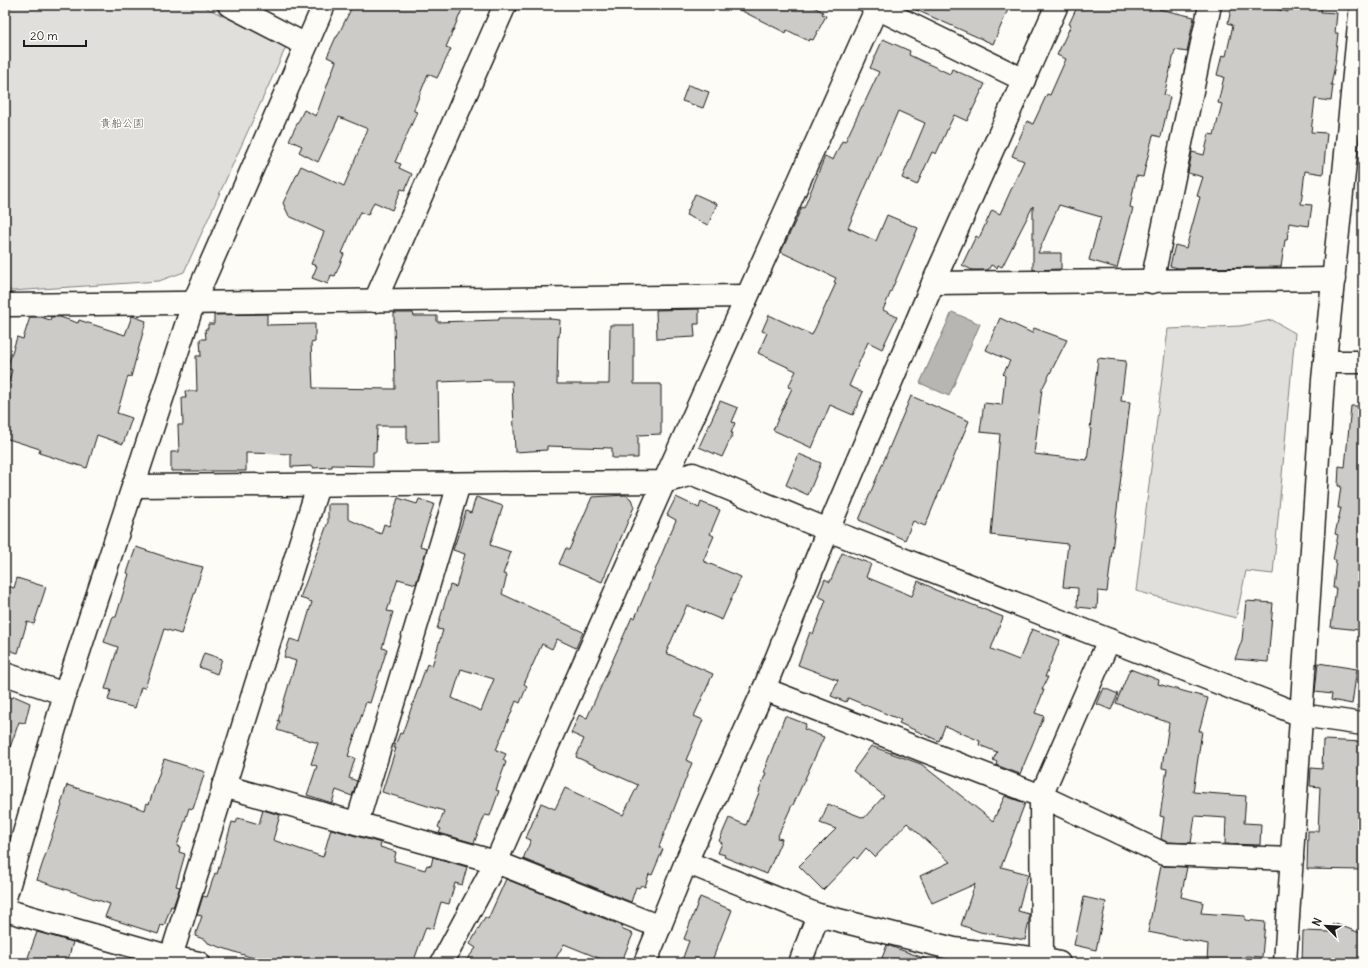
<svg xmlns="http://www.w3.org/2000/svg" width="1368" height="968" font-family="Delius,'Klee One',sans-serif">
<rect width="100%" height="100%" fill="#fdfcf7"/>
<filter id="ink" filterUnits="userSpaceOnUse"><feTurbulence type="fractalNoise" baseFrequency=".025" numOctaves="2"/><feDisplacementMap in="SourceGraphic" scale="8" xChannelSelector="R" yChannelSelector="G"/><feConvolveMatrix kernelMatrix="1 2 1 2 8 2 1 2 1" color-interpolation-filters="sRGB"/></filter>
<g filter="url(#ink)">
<g fill="#e0dfdb" stroke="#7e7e7c">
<polygon points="5,5 201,5 286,47 184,272 159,281 12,291 5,288"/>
<polygon points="1272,320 1295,333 1273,574 1246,571 1236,618 1136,591 1168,329 1240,326"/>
</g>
<polygon fill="#b7b6b2" stroke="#797876" points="952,312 980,324 949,396 920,383"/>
<g fill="#cccbc8" stroke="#1c1c1c" fill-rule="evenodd">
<polygon points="353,5 464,5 446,47 451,49 437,78 428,74 414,109 414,111 417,112 395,162 401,164 399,168 412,174 405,190 401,189 392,210 374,202 368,215 360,212 342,253 344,254 335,276 331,275 328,284 312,278 317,266 311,264 324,232 289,216 283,203 301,166 344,186 368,129 339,117 318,162 299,152 302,146 289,140 304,110 316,116 336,61 327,57 336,37 337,37"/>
<polygon points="730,5 810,5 823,12 822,14 826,16 813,40 810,39 809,41 787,30 786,33"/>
<polygon points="905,5 1010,5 993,44"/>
<polygon points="1078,5 1160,5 1159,9 1194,17 1187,52 1175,50 1164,95 1170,97 1161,137 1153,135 1143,177 1136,176 1130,207 1133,208 1117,268 1089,260 1101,217 1059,205 1038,253 1061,253 1061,269 1033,270 1033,206 1002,267 998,265 997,268 991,265 988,270 972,270 962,265 976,236 979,238 992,210 1000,214 1024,161 1012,156 1027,121 1033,124 1047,94 1050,95 1066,59 1057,55 1071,25 1069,24"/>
<polygon points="1232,5 1260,5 1288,12 1289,5 1322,5 1321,12 1337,13 1335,33 1338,33 1335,60 1336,60 1331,85 1333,85 1331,101 1315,99 1311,132 1327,133 1323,174 1305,171 1301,204 1312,205 1309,226 1289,223 1287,240 1285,240 1281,267 1178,268 1170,266 1175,245 1186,248 1200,197 1197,196 1203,177 1188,173 1192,152 1204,155 1209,134 1214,135 1222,104 1218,103 1224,77 1217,75 1222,55 1226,56 1233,25 1228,23"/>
<polygon points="883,39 910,51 909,55 950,74 952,69 985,84 967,121 954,115 936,154 932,152 917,185 902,178 925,123 898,111 848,228 876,241 887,215 918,228 883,310 897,317 882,349 868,342 849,386 863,392 853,415 830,405 812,448 773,430 792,388 788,387 796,371 758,353 767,333 762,331 769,315 812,335 836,283 834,282 836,278 781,252 802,207 804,208 825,156 833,160 842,141 845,142 862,106 863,106 879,72 870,68"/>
<polygon points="688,85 709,92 703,108 682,101"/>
<polygon points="695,194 717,204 708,225 686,215"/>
<polygon points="699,309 699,324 694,324 695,337 657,339 656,310"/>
<polygon points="394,313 413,313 414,316 437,316 437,322 499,320 499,318 550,318 550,319 560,320 559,337 558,336 557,384 609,384 610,325 634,325 634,384 661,384 661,434 638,435 638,458 612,458 612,448 547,446 547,450 515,452 512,381 491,381 491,380 438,382 439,442 407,443 407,426 377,426 376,452 373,452 373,466 332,465 332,467 313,468 313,466 291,467 291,454 246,453 246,471 171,471 171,452 179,452 178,425 183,425 182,398 186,398 185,391 197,391 196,356 201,356 200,339 206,339 205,329 208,329 208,324 214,324 214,315 267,314 267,325 315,324 315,342 311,343 313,388 395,389"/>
<polygon points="132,316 146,321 131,377 128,376 117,413 132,418 123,444 97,435 87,468 39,453 40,449 5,438 5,396 12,370 7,368 17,337 23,339 30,317 41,317 50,320 51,317 60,317 78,323 79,320 125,335"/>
<polygon points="1000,318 1032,333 1034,328 1067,340 1042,389 1034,454 1087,460 1091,429 1090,429 1098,358 1126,361 1121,401 1130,402 1107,592 1098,591 1097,609 1077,607 1078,588 1063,587 1068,544 991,535 1000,434 980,432 984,403 1002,405 1005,376 1003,374 1010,361 986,350"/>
<polygon points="911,396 969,421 925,526 913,521 905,540 859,520"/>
<polygon points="720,401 738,408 732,422 735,423 731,433 733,433 722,457 699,447"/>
<polygon points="1351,406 1363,406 1363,629 1360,629 1360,630 1331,627 1336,588 1333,588 1336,560 1333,560 1338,535 1335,534 1341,508 1338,508 1341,486 1338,486 1339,466 1345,467"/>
<polygon points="799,454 821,463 808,495 786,485"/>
<polygon points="626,495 631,499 634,507 602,582 559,564 566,548 569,550 592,497"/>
<path d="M476,497L503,506L490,545L511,552L503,574L507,575L502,594L583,632L576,648L557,639L552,649L542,644L524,684L527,686L520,703L516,701L496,750L506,754L503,760L506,762L496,790L499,791L490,816L485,815L474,843L439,833L441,829L438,827L444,811L382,792L396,748H394L400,733L402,734L427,664L432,666L443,630L437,629L450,585L456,587L465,554L453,550L466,511L471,513ZM461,669L494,679L481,711L452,698Z"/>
<polygon points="676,497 699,508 701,502 720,510 710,534 714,536 703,561 741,577 722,620 687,605 666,653 713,674 694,716 703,720 686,760 692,763 659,847 663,849 652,875 649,874 645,887 641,885 639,888 636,887 631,902 523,859 531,840 526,838 541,803 555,809 565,788 623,815 638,785 576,757 584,739 571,733 579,715 587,718 632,617 635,618 676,520 667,515"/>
<polygon points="398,498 417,504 419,499 434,504 420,546 427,548 416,584 398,579 387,611 393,612 382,648 387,649 370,703 366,702 348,756 355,758 349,778 357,781 352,796 336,790 332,803 307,795 317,766 311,764 318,743 277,730 280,721 278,721 296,661 284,657 290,639 300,642 312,602 300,598 328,522 328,504 348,504 348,519 381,534 384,524 389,526"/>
<polygon points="136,547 178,561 203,567 181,634 164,629 145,688 141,687 135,708 108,700 111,690 105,689 118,647 104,642 113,616 116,617 129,574 127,573"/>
<polygon points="842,553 871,564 866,577 912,596 918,581 933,588 933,589 1003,617 991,649 1019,660 1032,629 1060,640 1045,677 1048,677 1042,690 1044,690 1035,713 1044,716 1020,774 996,765 997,762 993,760 997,752 979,745 980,741 945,726 939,741 899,723 901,720 848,698 846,702 831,696 838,680 798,665 810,632 813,634 826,600 818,596 825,579 830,582"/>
<polygon points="17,578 46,587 34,624 27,622 18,653 5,649 5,585 14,588"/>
<polygon points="1246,601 1273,603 1268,662 1235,659 1242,640"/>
<polygon points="204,653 222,659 217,674 199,667"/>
<polygon points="1318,663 1357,669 1352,704 1331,700 1332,694 1315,692"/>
<polygon points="1130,669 1159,680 1158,684 1208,698 1199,731 1202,731 1193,792 1246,796 1244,823 1261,824 1260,845 1225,844 1226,818 1195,816 1191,843 1167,842 1161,839 1164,817 1160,816 1167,769 1162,768 1164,752 1165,752 1169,723 1116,703"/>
<polygon points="1104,688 1118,694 1111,710 1097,704"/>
<polygon points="5,695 13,698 14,696 30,703 25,723 19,722 8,753 5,753"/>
<polygon points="785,716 806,724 804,729 824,737 793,805 792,805 777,838 782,839 767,874 724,857 725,855 718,853 722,843 719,841 729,818 746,825 760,790 759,790 766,773 764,772 767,765 766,765"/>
<polygon points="1323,740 1363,742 1363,870 1307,869 1308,831 1318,831 1320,787 1310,786 1311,768 1322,769"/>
<polygon points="871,746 921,764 993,821 1005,796 1025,803 1001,867 1028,874 1018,911 1029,914 1029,921 1025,940 980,932 961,925 975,884 932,903 920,876 950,862 907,823 875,857 866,848 857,859 855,857 823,890 799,866 836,829 820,823 828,804 864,818 884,796 853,771"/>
<polygon points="164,759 205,772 193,809 189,808 177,846 180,847 179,852 185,854 176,886 180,887 173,907 171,906 164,926 161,925 158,934 105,917 110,904 37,880 62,805 61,804 67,785 145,810 147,803 149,804"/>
<polygon points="263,810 280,815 273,840 323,857 331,829 381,843 380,847 396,852 394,861 425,870 427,865 431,866 433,857 467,867 462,885 455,883 449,904 441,902 433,929 426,927 413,963 277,963 250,957 208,943 206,940 195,936 202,916 197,915 203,896 207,897 215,873 217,874 232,822 236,823 238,818 259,824"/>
<polygon points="1161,866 1187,867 1181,897 1203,902 1201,913 1245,916 1245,920 1265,922 1262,957 1246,956 1245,963 1207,961 1208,944 1148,932"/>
<polygon points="506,879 623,926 621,929 633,934 621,963 611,963 564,944 553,963 464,963 476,948 470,944 485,917 488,919"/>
<polygon points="700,897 732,910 711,963 681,963 689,941 684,939"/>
<polygon points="1084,897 1106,902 1096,950 1074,945"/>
<polygon points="1333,923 1363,934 1363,963 1302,963 1303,931 1330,932"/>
<polygon points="37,932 73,942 67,963 26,963"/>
<polygon points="887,945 932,961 932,963 880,963"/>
</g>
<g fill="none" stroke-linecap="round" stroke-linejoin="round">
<g stroke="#1c1c1c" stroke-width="25">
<g id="minor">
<polyline points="229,5 306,45"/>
<polyline points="871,5 1024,80"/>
<polyline points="1152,282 1210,5"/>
<polyline points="933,283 1334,279"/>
<polyline points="375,301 505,5"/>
<polyline points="5,304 9,305 747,296"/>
<polyline points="1325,362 1363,362"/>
<polyline points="133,486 664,482 693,474 828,530 1301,715 1363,724"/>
<polyline points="5,674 65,694"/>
<polyline points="764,689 1041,796 1164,854 1292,859"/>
<polyline points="223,786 496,862 660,927"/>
<polyline points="357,823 459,484"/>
<polyline points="686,862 818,915 954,949 1042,959 1059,963"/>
<polyline points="5,898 65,694 193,304 324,5"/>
<polyline points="5,910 171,957 199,963"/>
<polyline points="169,963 318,486"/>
<polyline points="442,963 496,862 664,482 878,5"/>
<polyline points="645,963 686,862 764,689 828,530 933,283 1057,5"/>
<polyline points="800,963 818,915"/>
<polyline points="1042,963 1041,796 1109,640"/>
<polyline points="1285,963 1323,380 1361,5"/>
</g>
</g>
<use href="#minor" stroke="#fdfcf7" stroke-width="22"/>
</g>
</g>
<g text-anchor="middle" stroke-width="3" stroke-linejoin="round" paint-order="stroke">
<g font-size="11" fill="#575655" stroke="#fdfcf7">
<text x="122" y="127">貴船公園</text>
</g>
</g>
<rect width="1368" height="968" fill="none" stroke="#fdfcf7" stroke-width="20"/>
<rect x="10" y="10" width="1348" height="948" fill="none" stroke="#1c1c1c" stroke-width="1.5" filter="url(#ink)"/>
<g transform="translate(1326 926) rotate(294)" stroke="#fdfcf7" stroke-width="3" paint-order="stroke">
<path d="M0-3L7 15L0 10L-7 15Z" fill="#1c1c1c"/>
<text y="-6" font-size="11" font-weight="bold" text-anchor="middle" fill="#1c1c1c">N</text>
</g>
<path d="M24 40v6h62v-6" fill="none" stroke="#1c1c1c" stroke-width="2"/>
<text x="30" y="40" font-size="12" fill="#1c1c1c" stroke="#fdfcf7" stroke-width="3" paint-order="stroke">20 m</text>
</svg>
